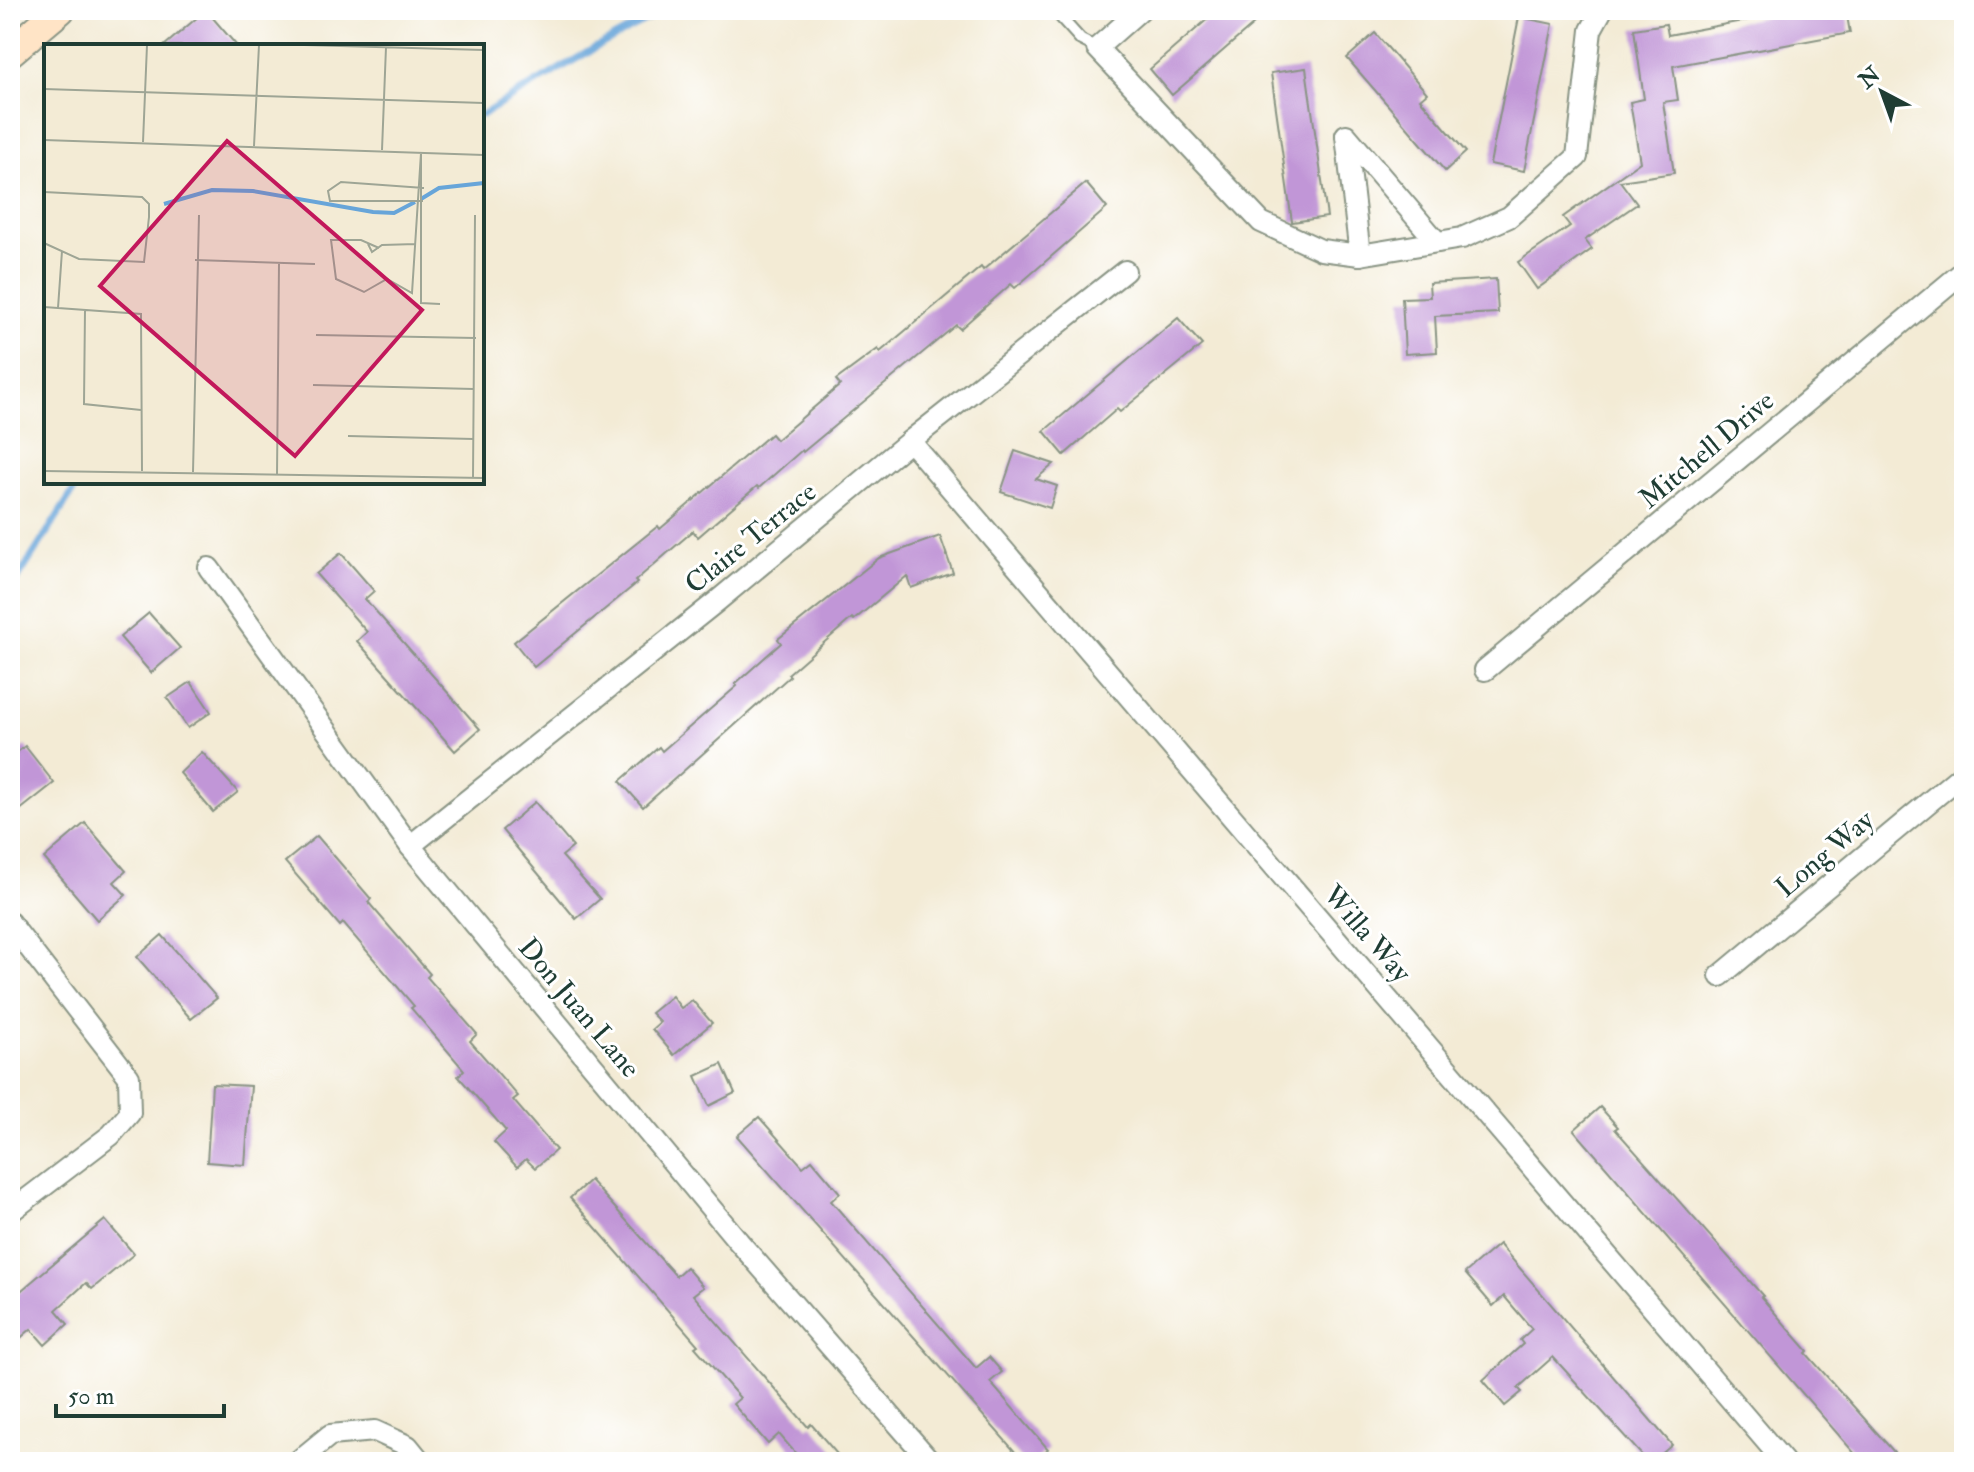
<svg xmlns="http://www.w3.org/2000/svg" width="1974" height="1472" font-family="'IM FELL Double Pica',serif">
<rect width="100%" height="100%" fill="#fff"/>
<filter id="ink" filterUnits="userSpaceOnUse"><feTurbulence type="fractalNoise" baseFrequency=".0125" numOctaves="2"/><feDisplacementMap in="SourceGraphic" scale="16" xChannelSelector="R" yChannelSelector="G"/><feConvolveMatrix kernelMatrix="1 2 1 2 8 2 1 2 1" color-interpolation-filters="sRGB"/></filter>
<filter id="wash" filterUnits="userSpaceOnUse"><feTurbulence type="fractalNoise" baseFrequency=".006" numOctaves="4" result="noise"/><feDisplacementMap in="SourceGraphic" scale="32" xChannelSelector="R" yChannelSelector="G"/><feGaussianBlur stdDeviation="1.8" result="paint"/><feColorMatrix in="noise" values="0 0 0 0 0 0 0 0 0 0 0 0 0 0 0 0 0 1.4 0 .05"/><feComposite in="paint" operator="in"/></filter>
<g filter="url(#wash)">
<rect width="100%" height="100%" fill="#f3ebd5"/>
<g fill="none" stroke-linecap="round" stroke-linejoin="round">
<g stroke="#67a5d9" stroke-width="7">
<polyline points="482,115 593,49 665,10"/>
<polyline points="10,591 79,482"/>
</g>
</g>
<g id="blocks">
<g fill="#c196d7">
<polygon points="206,10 237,46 164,46"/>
<polygon points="1218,10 1270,10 1172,95 1150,69"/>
<polygon points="1768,10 1846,10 1850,33 1673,66 1678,100 1663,102 1674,173 1620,181 1637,204 1585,240 1592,249 1537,289 1518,262 1570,226 1563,217 1640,162 1630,102 1644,99 1634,29 1666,24 1668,35 1769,16"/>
<polygon points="1519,17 1553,24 1524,171 1490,164"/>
<polygon points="1375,33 1427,93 1420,99 1466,152 1445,171 1347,58"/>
<polygon points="1306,68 1327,217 1292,222 1271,73"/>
<polygon points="1086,183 1107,208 1015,288 1011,284 960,329 956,325 803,452 802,450 759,488 757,486 698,537 693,531 635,581 637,583 534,667 514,642 658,526 660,529 771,434 776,440 840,385 836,380 878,349 880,352 981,267 983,270"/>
<polygon points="1496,279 1498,313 1435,316 1437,352 1405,354 1402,298 1430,297 1429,283"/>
<polygon points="1178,318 1202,345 1120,412 1117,409 1064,455 1044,431"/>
<polygon points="1015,451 1054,464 1036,479 1057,486 1050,508 1001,492"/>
<polygon points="940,536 953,573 911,588 907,576 854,620 852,618 788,674 790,676 643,807 620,781 659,747 662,751 737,686 735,684 781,643 778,639 879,558"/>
<polygon points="341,553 374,591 365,599 480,729 455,751 357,641 367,632 316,574"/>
<polygon points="149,613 180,648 151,673 120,637"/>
<polygon points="191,682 211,712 188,728 167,698"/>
<polygon points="25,746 54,783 10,818 10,758"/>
<polygon points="202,752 238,792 213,812 180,773"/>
<polygon points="535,802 573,847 562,856 600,899 576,919 502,830"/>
<polygon points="85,823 126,871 114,882 126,895 97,920 44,858"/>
<polygon points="317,836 371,899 368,902 430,974 427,977 477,1034 470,1041 518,1096 513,1100 556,1150 535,1168 526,1159 517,1167 494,1142 506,1131 458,1076 464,1070 411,1008 414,1006 343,923 340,926 285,862"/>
<polygon points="162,935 217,998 191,1019 137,957"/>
<polygon points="672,996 681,1008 692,1000 712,1023 674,1055 652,1029 660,1022 651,1013"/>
<polygon points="722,1064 735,1093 709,1106 696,1076"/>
<polygon points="212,1084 251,1086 245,1165 207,1162"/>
<polygon points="1600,1107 1618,1127 1615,1129 1763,1296 1761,1297 1808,1351 1806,1353 1894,1452 1882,1462 1862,1462 1574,1130"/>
<polygon points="759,1117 803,1167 812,1160 840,1193 831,1201 976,1368 989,1357 1002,1372 990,1382 1048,1449 1033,1462 1024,1462 737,1136"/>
<polygon points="590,1180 676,1276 686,1267 703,1287 693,1295 808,1427 811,1424 844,1462 803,1462 779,1434 768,1444 733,1404 740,1398 695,1347 698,1345 570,1198"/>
<polygon points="105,1220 134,1254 92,1289 86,1283 56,1310 68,1324 45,1345 31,1329 10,1347 10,1300"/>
<polygon points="1499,1244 1672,1445 1652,1462 1648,1462 1553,1357 1518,1388 1522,1392 1505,1406 1483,1380 1523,1344 1520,1340 1532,1329 1504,1296 1493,1306 1465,1273"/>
</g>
</g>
</g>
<g filter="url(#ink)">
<use href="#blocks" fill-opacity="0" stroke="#899484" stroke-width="2"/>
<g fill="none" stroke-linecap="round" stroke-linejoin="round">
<g stroke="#899484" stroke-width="14">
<polyline id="service" points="1054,10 1081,40 1097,48"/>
</g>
<g stroke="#899484" stroke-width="24">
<g id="minor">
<polyline points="1140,10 1097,48 1261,222 1321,250 1360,255 1462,238 1509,217 1577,157 1591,30 1602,10"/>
<polyline points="1346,135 1437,242"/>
<polyline points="1346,136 1360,255"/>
<polyline points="910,441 1784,1462"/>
<polyline points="209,568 410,846 739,1242 931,1462"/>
<polyline points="1485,670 1964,271"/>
<polyline points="410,846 716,602 910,441 1125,271"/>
<polyline points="10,923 129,1077 130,1113 111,1135 10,1212"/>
<polyline points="1720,976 1964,773"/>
<polyline points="297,1462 330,1435 375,1431 408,1446 421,1462"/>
</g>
</g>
<g stroke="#899484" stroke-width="32">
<polyline id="secondary" points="10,52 60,10"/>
</g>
<use href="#service" stroke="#fff" stroke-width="10"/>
<use href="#minor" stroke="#fff" stroke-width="20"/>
<use href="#secondary" stroke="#ffe4c6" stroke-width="28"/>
</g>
</g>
<g text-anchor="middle" stroke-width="6" stroke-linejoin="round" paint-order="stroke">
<g font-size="28" fill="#1f3d34" stroke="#fff">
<text transform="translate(1706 449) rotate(-40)" y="10">Mitchell Drive</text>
<text transform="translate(750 537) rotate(-39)" y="10">Claire Terrace</text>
<text transform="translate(1824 853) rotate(-40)" y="10">Long Way</text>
<text transform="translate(1368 933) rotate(49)" y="10">Willa Way</text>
<text transform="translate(580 1007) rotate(50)" y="10">Don Juan Lane</text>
</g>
</g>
<g transform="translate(44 44)">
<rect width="440" height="440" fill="#f3ebd5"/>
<path fill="none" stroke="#67a5d9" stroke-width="4" d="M377,155L395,144L440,139M120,160L168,146L209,147L329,168L350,169L371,158"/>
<path fill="none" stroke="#9ea595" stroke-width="2" d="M260,1L440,6M0,45L440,59M0,96L440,111M99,98L103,1M210,102L215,1M338,106L342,3M377,109V259L396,260M0,148L98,153L105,160V173L100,218L35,215L0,199M379,157H286L284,147L297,138L380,144M324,200L328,208L338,201L372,200M335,204L317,196H287L292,235L320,248L343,235L368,249L377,109M151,216L271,220M0,263L97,270L98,427M14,264L18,207M41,265L40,360L97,366M272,291L432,294M269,341L430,345M304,392L430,395M0,427L440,434M149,428L155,171M233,431L235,219M429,434L431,171"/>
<path fill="#c2185b" fill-opacity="0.15" stroke="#c2185b" stroke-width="4" d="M183,97L378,266L251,412L56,242Z"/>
<rect width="440" height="440" fill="none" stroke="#1f3d34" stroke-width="4"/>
</g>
<rect width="1974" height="1472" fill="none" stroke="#fff" stroke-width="40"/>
<g transform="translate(1882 92) rotate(319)" stroke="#ffffff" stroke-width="6" paint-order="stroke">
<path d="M0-6L14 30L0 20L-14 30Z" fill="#1f3d34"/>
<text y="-12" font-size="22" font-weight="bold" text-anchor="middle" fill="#1f3d34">N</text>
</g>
<path d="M56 1404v12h168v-12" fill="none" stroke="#1f3d34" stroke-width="4"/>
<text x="68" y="1404" font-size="24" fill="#1f3d34" stroke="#ffffff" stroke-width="6" paint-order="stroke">50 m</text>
</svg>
